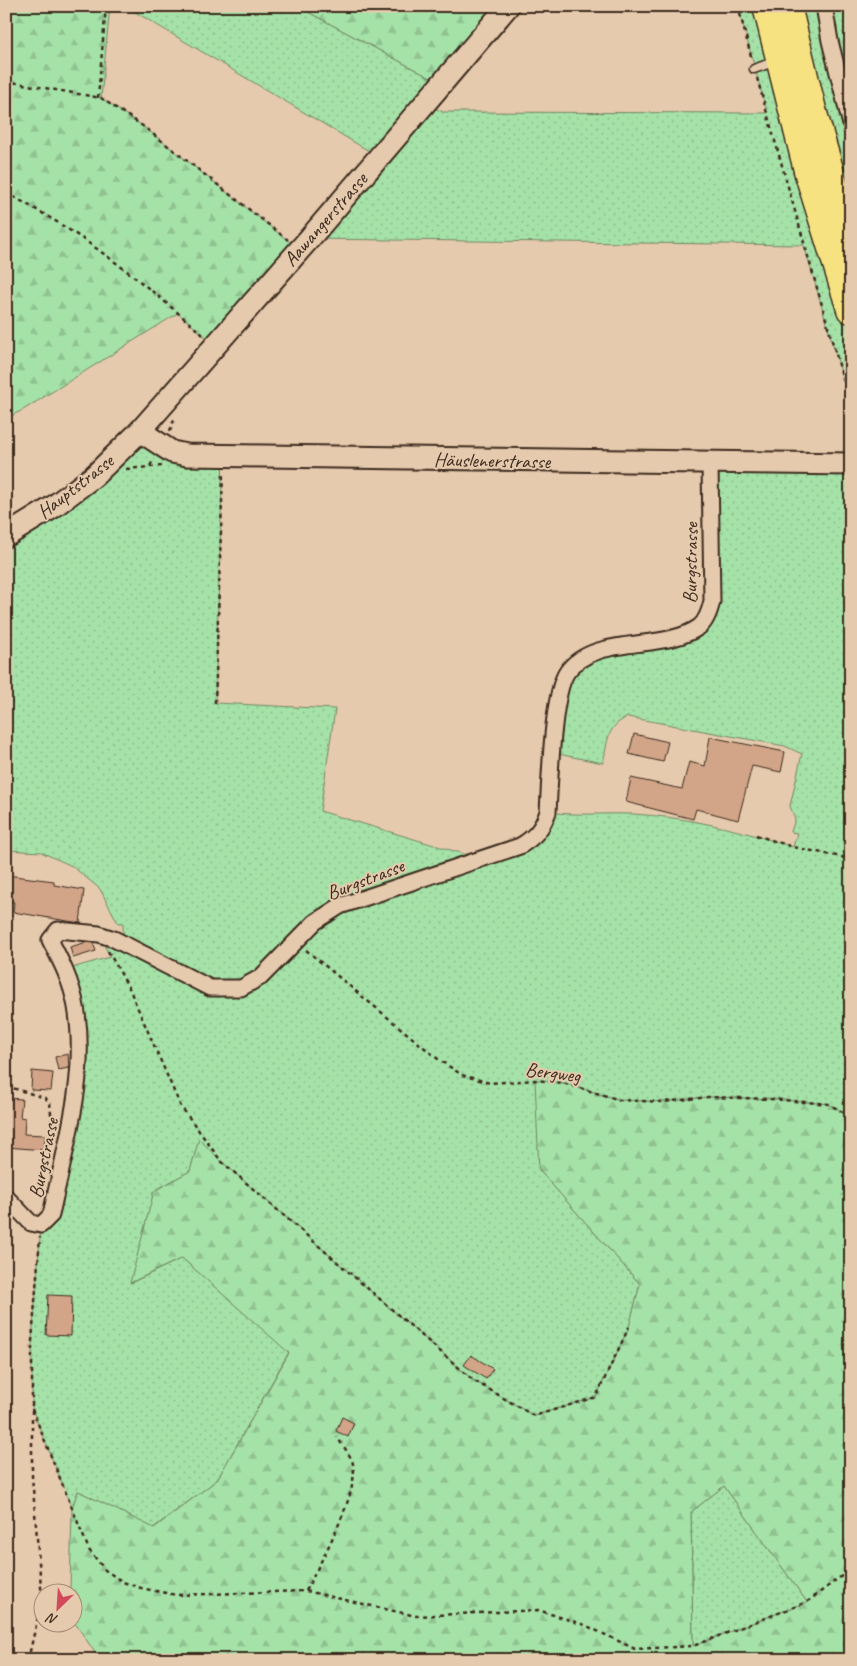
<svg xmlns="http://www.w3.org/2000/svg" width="857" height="1666" font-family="Caveat,sans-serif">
<defs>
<pattern id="grass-dots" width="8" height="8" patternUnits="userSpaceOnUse" patternTransform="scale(1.25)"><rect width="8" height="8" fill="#a5e2a8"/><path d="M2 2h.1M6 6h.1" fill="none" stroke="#8fc290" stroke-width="1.8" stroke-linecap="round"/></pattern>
<pattern id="forest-firs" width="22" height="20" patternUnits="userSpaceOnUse" patternTransform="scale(1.25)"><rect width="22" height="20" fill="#a5e2a8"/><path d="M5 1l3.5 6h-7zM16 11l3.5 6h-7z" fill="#8fc290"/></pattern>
</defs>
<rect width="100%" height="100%" fill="#e6caad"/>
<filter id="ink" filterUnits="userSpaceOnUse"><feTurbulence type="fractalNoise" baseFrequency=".02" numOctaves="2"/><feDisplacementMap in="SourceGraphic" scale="10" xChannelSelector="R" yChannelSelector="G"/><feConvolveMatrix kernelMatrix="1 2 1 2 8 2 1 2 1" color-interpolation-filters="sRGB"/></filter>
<g filter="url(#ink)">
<g fill="url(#grass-dots)" stroke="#708663">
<polygon points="125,6 297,6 442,84 426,104 443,112 767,113 738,6 851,6 851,407 804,245 309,239 379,157"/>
<path d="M140,431L152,440L223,456L215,703L335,709L320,811L481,859L520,846L548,812C576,816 604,813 632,814C687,817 741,830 793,847L797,833L791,832L795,819L790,806L802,754L785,746L628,717C606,726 608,742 603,763L553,753L559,693L576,662L685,634L709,615L710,463L851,464V1117L828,1104L771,1099L708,1097L664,1102L620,1100L563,1083L539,1170L640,1284L629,1327L596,1397L534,1416L473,1380L221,1161L199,1140L190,1171L154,1191L131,1283L182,1258L289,1352L217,1480L153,1528L78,1491L72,1508L32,1409V1341L41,1225L51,1215L81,1040L65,970L110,957L99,934L114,939L123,934V923H118L100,889L72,866L41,852L6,850V536Z"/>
<polygon points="724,1486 807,1602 693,1646 691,1512"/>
</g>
<g fill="url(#forest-firs)" stroke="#708663" fill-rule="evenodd">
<polygon points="6,6 110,6 101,98 144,127 300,250 215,345 178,313 23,410 6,418"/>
<polygon points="297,6 508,6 442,84"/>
<path d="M535,1080L563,1083L620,1100L664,1102L708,1097L771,1099L829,1104L851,1117V1660H100L73,1620L72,1594H70L72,1508L78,1491L154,1528L217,1480L289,1353L182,1258L130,1283L154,1191L190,1171L199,1139L221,1161L473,1380L534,1416L596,1397L629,1327L640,1284L539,1170ZM724,1486L807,1602L693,1646L691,1512Z"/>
</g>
<g fill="#d2a588" stroke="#3b2a1e">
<polygon points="634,734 668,742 663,762 629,754"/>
<polygon points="710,737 785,752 781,772 752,766 738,820 696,809 693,819 626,802 631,778 682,789 689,762 705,766"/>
<polygon points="6,875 54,881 54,885 84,890 80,923 13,912 14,902 6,901"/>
<polygon points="87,942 93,943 96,951 73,958 70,947"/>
<polygon points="68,1054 69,1068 58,1070 55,1057"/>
<polygon points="32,1071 53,1073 51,1091 31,1090"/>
<polygon points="6,1098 22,1099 20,1117 25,1118 24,1134 45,1135 44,1150 6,1147"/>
<polygon points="48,1295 72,1296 71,1336 46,1335"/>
<polygon points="471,1355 493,1369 486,1379 464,1365"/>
<polygon points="342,1417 354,1423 348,1437 336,1431"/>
</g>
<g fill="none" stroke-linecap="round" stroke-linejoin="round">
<g stroke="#3b2a1e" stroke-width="11">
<polyline id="lane" points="754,69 776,61"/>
</g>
<g stroke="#3b2a1e" stroke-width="19">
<g id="street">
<polyline points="824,6 830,41 851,125"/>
<path d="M6,1197L31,1223L41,1225L51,1215C65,1147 88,1077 76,1007C72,983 61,961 50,940L58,930L99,934L114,939L210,988H241L261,977L315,922L340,906L520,846C535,837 542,829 548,812C550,781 552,694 567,672C594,634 664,652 699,627C707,621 710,610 712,601L710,463"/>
</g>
</g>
<g stroke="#3b2a1e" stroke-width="25">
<g id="secondary">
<polyline points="140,431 172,452 187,455 851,464"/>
<polyline points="6,536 53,507 94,476 140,431 309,239 508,6"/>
</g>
</g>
<g stroke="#3b2a1e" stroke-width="31">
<g id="highway">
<polyline points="767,6 809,174 851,309"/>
<polyline points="787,6 812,110 851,246"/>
</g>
</g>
<g stroke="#3b2a1e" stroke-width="2.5" stroke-dasharray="4 4" stroke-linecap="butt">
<polyline points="738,6 752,60"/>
<polyline points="757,78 851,407"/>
<polyline points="6,81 101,98 144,127 288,240"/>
<polyline points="98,98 106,6"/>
<path d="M6,193C78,230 143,281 203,335"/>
<polyline points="170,431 175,417"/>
<polyline points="150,466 154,459"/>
<polyline points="126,469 162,466"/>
<polyline points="215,703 223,472"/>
<polyline points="756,835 793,847 851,859"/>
<polyline points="306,950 438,1059 462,1075 490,1083 535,1080 563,1083 620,1100 664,1102 708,1097 771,1099 829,1104 851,1117"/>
<polyline points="108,951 129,988 180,1105 221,1161 473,1380 534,1416 596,1397 629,1327"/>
<polyline points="6,1086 45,1098 50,1102 53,1139"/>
<polyline points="32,1409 89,1550 105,1570 123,1582 141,1588 176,1595 306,1591 416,1616 538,1610 585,1625 635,1649 693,1646 807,1602 851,1569"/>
<path d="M306,1591C319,1564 360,1493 353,1464C351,1455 342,1445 337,1437"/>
<polyline points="28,1660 42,1599 32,1476 32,1341 40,1237"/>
</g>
<use href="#lane" stroke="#e6caad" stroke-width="8"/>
<use href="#street" stroke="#e6caad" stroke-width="15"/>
<use href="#secondary" stroke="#e6caad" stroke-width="21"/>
<use href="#highway" stroke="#f7e281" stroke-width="28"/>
</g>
</g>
<g text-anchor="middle" stroke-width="4" stroke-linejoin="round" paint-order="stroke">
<g font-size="20" fill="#3b2a1e" stroke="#e6caad">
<text transform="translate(325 219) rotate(-49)" y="7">Aawangerstrasse</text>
<text transform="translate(492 460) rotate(1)" y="7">Häuslenerstrasse</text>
<text transform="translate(75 486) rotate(-38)" y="7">Hauptstrasse</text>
<text transform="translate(690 563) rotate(-89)" y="7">Burgstrasse</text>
<text transform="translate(365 879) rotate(-21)" y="7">Burgstrasse</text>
<text transform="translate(553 1072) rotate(7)" y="7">Bergweg</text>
<text transform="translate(43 1158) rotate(-78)" y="7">Burgstrasse</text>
</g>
</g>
<rect width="857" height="1666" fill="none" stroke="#e6caad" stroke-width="25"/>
<rect x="12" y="12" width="832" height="1641" fill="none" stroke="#3b2a1e" stroke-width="2" filter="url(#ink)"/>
<g transform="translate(58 1608) rotate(205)"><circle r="24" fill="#e6caad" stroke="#a28a74"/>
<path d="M0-4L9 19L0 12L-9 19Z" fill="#d1495b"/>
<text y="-8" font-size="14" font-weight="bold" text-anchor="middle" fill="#3b2a1e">N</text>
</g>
</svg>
